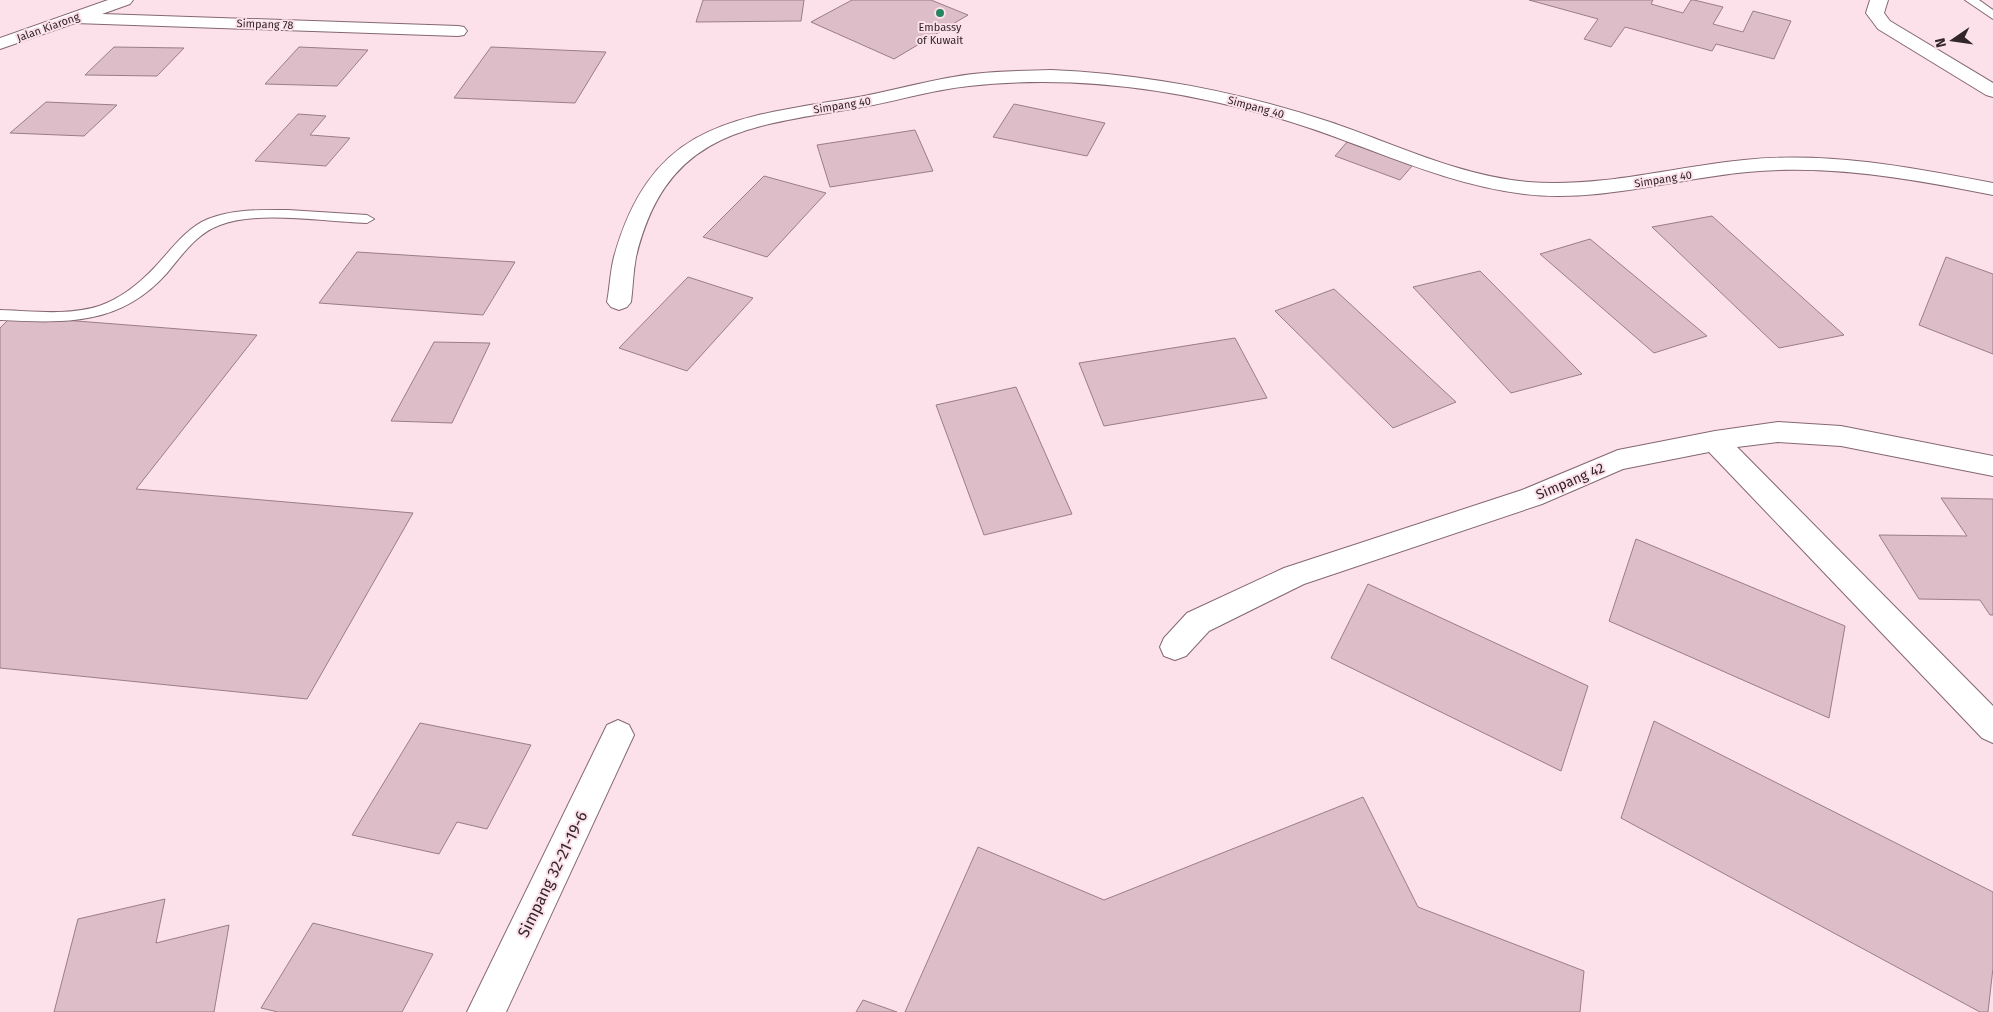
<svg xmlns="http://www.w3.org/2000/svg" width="1993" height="1012" font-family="'Fira Sans',sans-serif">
<rect width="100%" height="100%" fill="#fce1ea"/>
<g fill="#ddbdc7" stroke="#9b7d87">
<polygon points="703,0 804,0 801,21 696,22"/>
<polygon points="852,0 931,0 968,15 894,59 811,22"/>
<polygon points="1529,0 1653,0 1651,4 1683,13 1691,0 1694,0 1723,7 1713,24 1743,32 1753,11 1791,21 1774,59 1716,44 1712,51 1625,27 1611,47 1584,39 1598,19"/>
<polygon points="114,47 184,48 157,76 85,75"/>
<polygon points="299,47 368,50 337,86 265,84"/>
<polygon points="491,47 606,52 575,103 454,98"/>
<polygon points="46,102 117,105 84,136 10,133"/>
<polygon points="1014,104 1105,123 1087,156 993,137"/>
<polygon points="298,114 326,116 310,135 350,138 326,166 255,161"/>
<polygon points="915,130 933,171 830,187 817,145"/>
<polygon points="1347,142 1412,166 1400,180 1335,156"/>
<polygon points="764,176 826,193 767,257 703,237"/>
<polygon points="1712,216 1844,335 1779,348 1652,227"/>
<polygon points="1590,239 1707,336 1654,353 1540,254"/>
<polygon points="357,252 515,262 483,315 319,303"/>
<polygon points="1946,257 1993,274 1993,354 1919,325"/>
<polygon points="1480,271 1582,374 1511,393 1413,287"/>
<polygon points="688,277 753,298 687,371 619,348"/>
<polygon points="1334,289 1456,402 1393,428 1275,311"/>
<polygon points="12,316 257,335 136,489 413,513 307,699 0,668 0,328"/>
<polygon points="1235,338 1267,398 1104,426 1079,363"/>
<polygon points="434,342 490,343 452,423 391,421"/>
<polygon points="1016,387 1072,514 984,535 936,405"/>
<polygon points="1941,498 1993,499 1993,615 1990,615 1980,600 1919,599 1879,535 1967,536"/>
<polygon points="1636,539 1845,626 1829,718 1609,621"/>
<polygon points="1368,584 1588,686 1561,771 1331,658"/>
<polygon points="1654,721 1993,892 1993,968 1988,1012 1980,1012 1621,818"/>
<polygon points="420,723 531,745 487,829 457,822 439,854 352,835"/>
<polygon points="1363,797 1418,907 1584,971 1580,1012 905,1012 978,847 1104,900"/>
<polygon points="165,899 156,943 229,925 214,1012 54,1012 78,919"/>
<polygon points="313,923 433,954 402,1012 278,1012 261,1008"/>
<polygon points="863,1000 897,1012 856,1012"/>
</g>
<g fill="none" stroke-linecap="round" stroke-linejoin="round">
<g stroke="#846771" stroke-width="2">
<g id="service">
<polygon points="1965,0 1979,0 1993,10 1993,19"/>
<path d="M288,210L367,215L374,219L367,223C325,222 259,210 220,225C197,233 182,255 167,273C120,326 66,323 0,320V310C32,311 68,316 99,306C120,299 140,283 155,267C171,250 186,228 208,219C233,209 261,210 288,210Z"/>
</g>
</g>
<g stroke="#846771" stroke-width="2">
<g id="minor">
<polygon points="108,0 133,0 130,4 102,14 458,26 464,27 467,31 464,35 458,36 75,23 0,49 0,38"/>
<polygon points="1870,0 1888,0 1884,13 1890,21 1993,83 1993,97 1986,95 1878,29 1866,13"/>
<path d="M1051,70C1147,74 1239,92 1330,122C1395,144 1459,176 1528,182C1601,188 1672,167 1744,160C1828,151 1911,167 1993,183V195C1912,179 1830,164 1747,172C1673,179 1599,203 1524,194C1441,184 1367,145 1288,121C1185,90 1077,74 969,86C929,90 891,103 851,109C743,127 666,134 636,257C633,272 633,287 631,302L627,307L619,310L611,307L607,302C610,287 610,272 614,257C653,117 741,118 864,96C894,90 923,82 953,77C985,71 1018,71 1051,70Z"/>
<polygon points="1778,422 1841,426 1993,456 1993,476 1841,446 1778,442 1737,447 1993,706 1993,743 1982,738 1709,452 1623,469 1542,504 1304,584 1209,631 1186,656 1175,660 1164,656 1160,647 1164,638 1187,613 1284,568 1522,490 1618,450 1715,431"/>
<polygon points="618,720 629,725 634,735 506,1012 467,1012 607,725"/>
</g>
</g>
<use href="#service" fill="#fff" fill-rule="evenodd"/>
<use href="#minor" fill="#fff" fill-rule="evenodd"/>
</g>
<circle fill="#248660" stroke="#fce1ea" stroke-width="2" cx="940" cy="13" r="5"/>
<g text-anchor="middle" stroke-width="4" stroke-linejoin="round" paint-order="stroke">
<g font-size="11" fill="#33262b" stroke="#fce1ea">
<text transform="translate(265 24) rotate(2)" y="4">Simpang 78</text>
<text transform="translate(48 27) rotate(-20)" y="4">Jalan Kiarong</text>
<text transform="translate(842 105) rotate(-9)" y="4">Simpang 40</text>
<text transform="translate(1256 107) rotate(15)" y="4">Simpang 40</text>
<text transform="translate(1663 179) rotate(-9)" y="4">Simpang 40</text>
</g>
<g font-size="11" fill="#33262b" stroke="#fce1ea">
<text x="940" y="31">Embassy<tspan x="940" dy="13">of Kuwait</tspan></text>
</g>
<g font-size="14" fill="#33262b" stroke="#fce1ea">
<text transform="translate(1570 481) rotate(-23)" y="5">Simpang 42</text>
</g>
<g font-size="16" fill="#33262b" stroke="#fce1ea">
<text transform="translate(552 874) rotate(-64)" y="6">Simpang 32-21-19-6</text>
</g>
</g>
<g transform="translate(1953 40) rotate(257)" stroke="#fce1ea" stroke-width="4" paint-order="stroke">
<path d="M0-4L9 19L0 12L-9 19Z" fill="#33262b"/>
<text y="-8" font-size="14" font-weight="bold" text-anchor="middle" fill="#33262b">N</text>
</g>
</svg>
